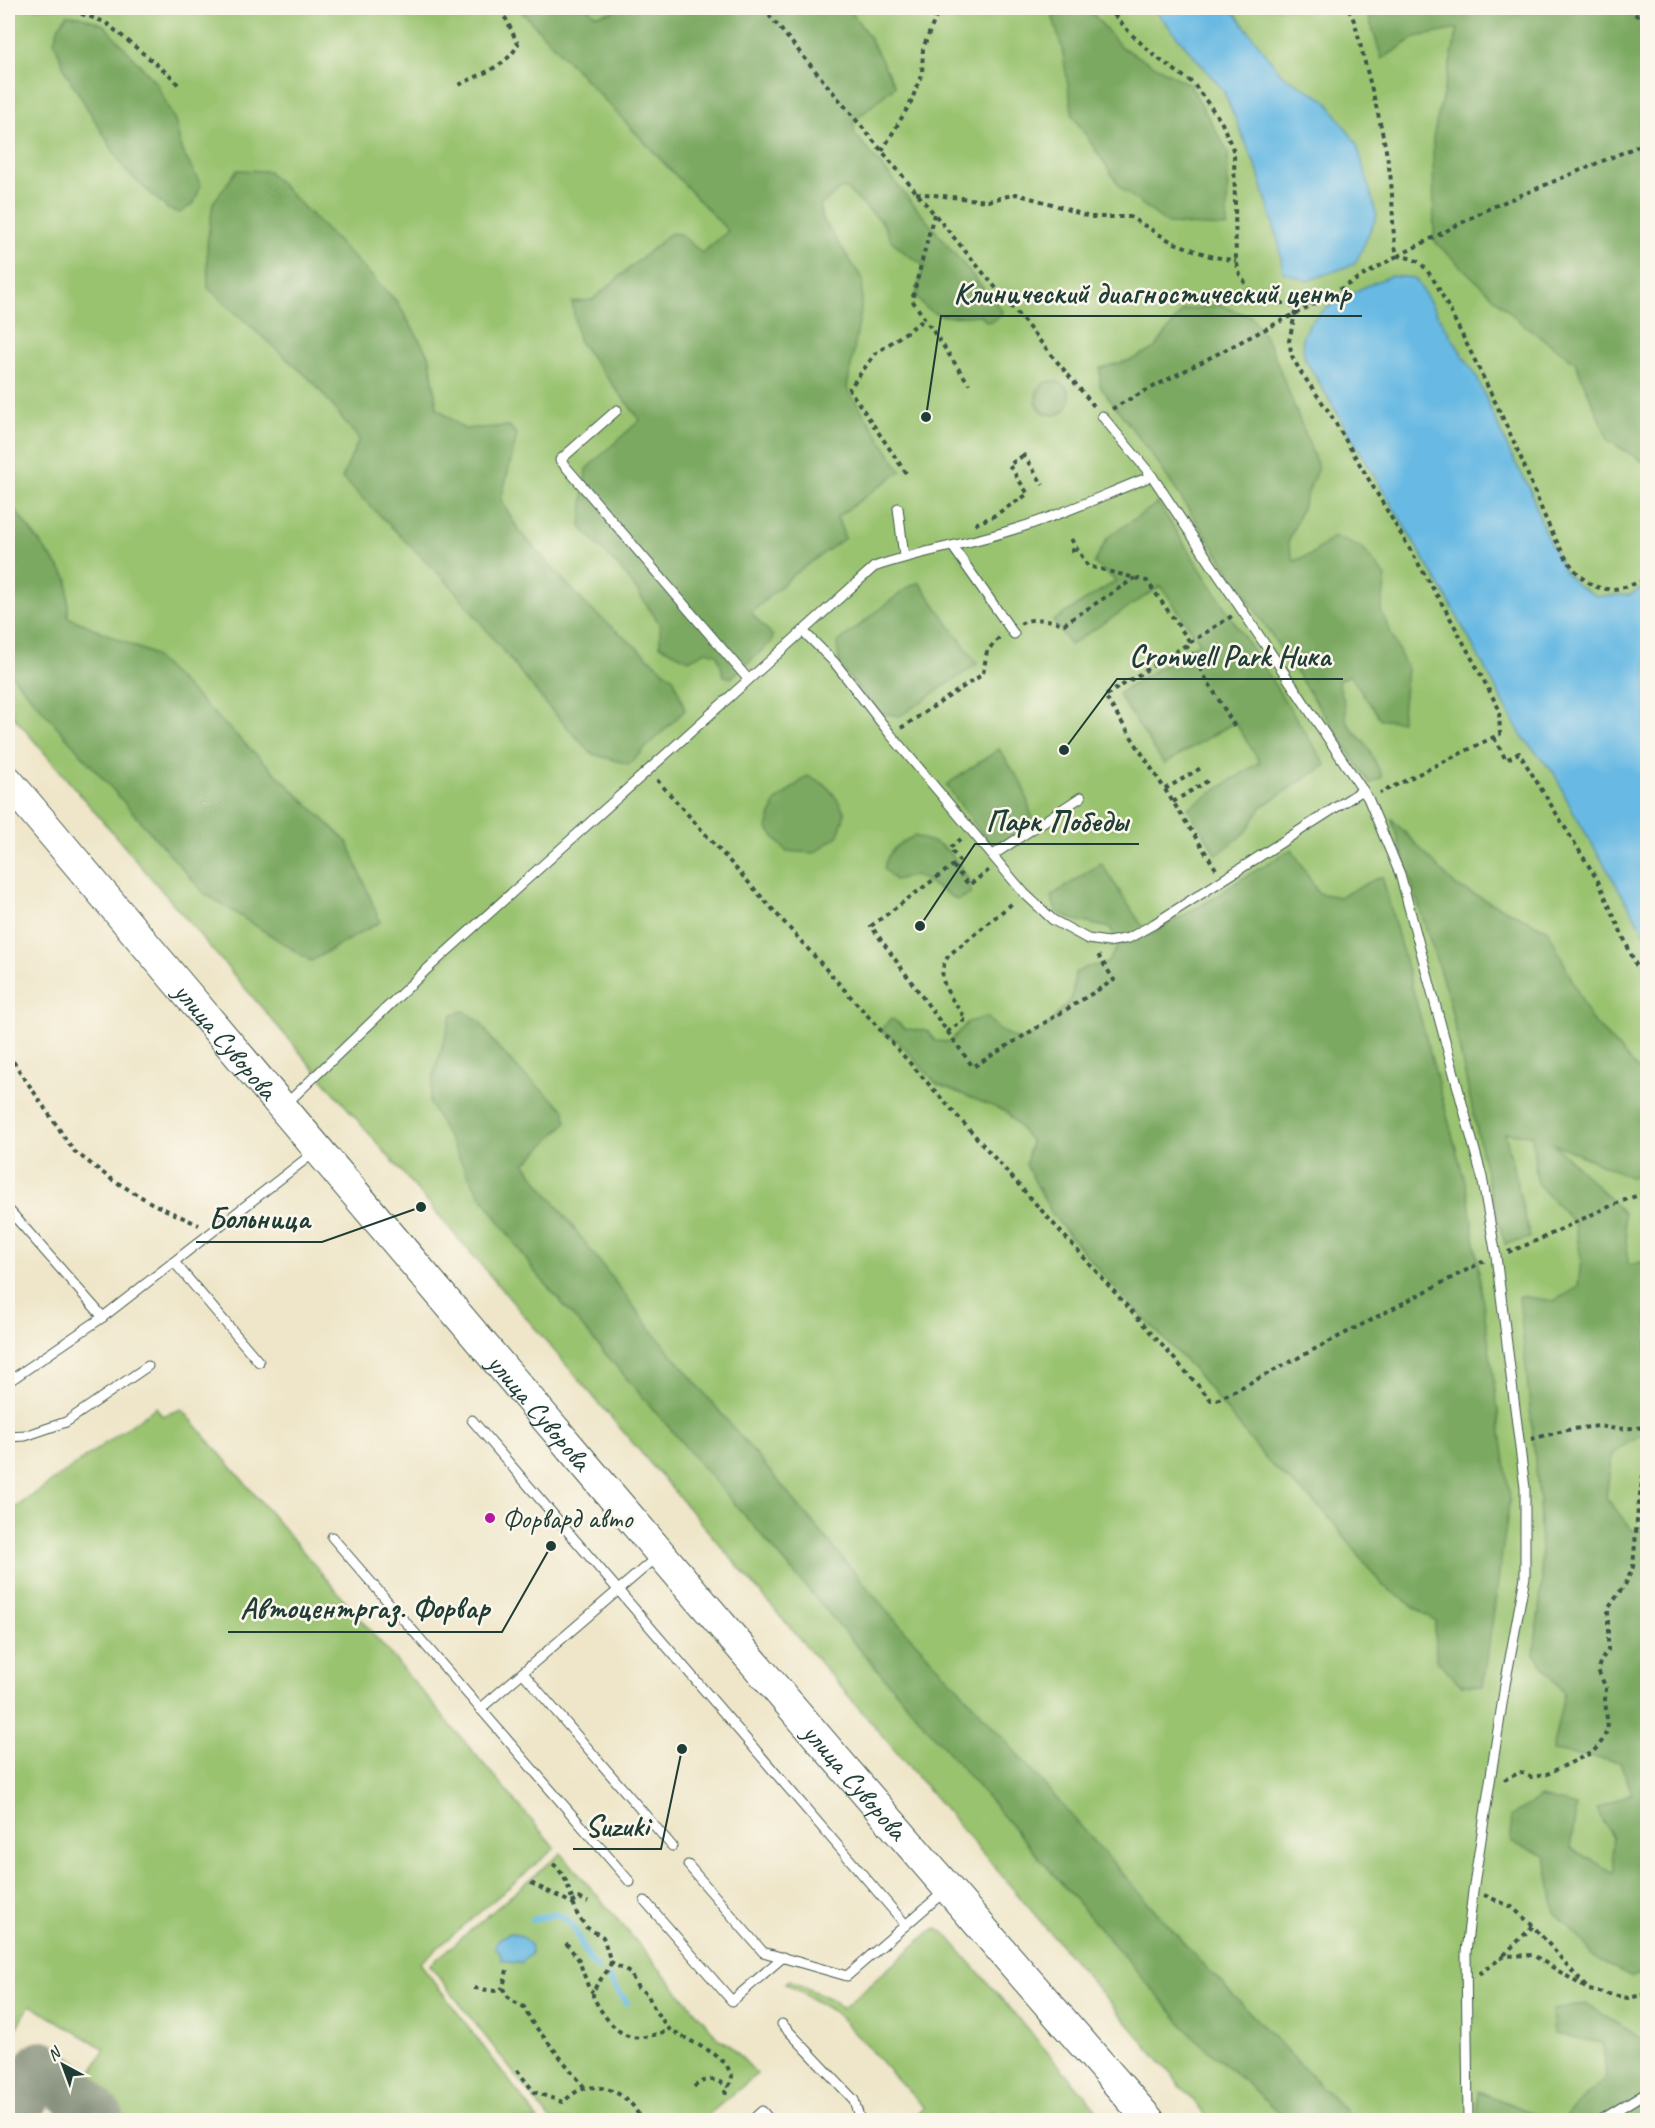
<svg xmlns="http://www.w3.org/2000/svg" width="1655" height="2128" font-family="Caveat,sans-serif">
<rect width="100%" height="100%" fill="#fbf7ec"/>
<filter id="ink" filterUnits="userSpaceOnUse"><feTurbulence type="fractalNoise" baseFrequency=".0167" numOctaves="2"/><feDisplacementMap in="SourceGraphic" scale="12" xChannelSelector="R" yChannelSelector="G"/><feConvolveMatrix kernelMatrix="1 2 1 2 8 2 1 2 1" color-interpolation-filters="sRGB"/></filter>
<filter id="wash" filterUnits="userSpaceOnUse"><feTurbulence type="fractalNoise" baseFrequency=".008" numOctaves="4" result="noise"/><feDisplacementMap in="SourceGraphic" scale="24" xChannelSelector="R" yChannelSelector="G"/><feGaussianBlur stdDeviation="1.35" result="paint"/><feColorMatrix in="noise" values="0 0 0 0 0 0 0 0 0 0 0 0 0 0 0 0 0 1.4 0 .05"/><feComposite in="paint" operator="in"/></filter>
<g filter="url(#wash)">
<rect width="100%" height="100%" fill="#efe6c9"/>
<g fill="#9ac370" stroke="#5c8052" stroke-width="1.5">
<polygon points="8,8 1647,8 1647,2120 1210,2120 8,710"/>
<polygon points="156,1407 162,1416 182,1409 555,1848 420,1963 539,2120 111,2120 94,2100 85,2083 105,2049 30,2005 8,2044 8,1513"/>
<polygon points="561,1853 719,2039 729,2044 757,2074 702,2120 550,2120 430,1965"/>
<polygon points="937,1929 944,1932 1098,2111 1096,2120 1004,2120 992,2110 983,2120 912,2120 924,2108 836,2013 785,1983 789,1980 833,2000 842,2009 931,1931"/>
</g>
<g fill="#7ba962" stroke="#4d734b" stroke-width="1.5">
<path d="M518,8H587L596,15L613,12L614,8H848L868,35L895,86L854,121V133L1002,311L1001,315L992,321L987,322L980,315C955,317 930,322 916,295L924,265L906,254L891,240L882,222L846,189H840L820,206L822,218L863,280L861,311L847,388L901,471L837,517L845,538L793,575L751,613L773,636L772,641L731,678L724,676L717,654L706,651L689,660L660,646V624L626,575L581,527L586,469L640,420L578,340L572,302L592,300L671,233L680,234L702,253L728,231Z"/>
<polygon points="1050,8 1088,8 1121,47 1190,85 1228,152 1227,227 1168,224 1121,188 1073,116 1062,48"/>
<polygon points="1366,8 1647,8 1647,464 1609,441 1575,362 1520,322 1434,241 1433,137 1458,29 1416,37 1382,59"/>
<polygon points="67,15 80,16 104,25 156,83 176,123 181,149 201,185 194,203 180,213 168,209 125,170 66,73 54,41 59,26"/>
<polygon points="237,170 268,171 397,302 430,358 437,408 464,429 509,426 517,435 501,500 519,531 587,606 674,679 685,710 629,764 592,754 546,704 452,587 342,478 359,439 314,383 208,288 207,245 213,203"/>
<polygon points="1220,305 1252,317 1271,347 1318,467 1288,543 1294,561 1312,554 1334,536 1362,548 1386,577 1381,611 1407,669 1401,721 1381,720 1350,675 1338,681 1344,702 1347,723 1368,747 1382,777 1370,784 1158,463 1100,386 1100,368 1131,360 1155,348 1183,310"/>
<circle cx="1053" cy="398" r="17"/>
<polygon points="8,501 68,579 68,617 152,654 348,843 380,922 311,961 204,893 8,671"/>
<polygon points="1158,503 1326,765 1262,806 1246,832 1217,855 1188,808 1260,762 1235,722 1164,764 1118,694 1200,642 1161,586 1070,645 1053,621 1116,581 1094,563 1108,537"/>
<polygon points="919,582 977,664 900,716 880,713 840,667 837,643 907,588"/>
<polygon points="999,749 1023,785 1034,825 994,850 946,785"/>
<path d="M807,776C829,783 834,794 845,813L838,836L814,853L786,851L767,828L775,802Z"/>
<polygon points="1391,818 1456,886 1548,930 1591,1019 1647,1079 1647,1172 1630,1177 1553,1143 1624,1213 1628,1265 1647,1261 1647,1430 1612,1454 1606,1497 1632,1530 1647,1530 1648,1971 1632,1977 1595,1958 1576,1934 1555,1913 1546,1856 1512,1843 1510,1817 1540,1797 1577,1806 1570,1848 1614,1873 1613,1837 1596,1809 1632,1793 1620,1762 1552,1751 1564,1693 1534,1654 1542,1583 1539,1501 1519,1296 1554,1301 1578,1287 1581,1259 1575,1224 1537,1183 1532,1135 1505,1133 1530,1238 1505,1244 1489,1187 1449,1000"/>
<path d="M915,836C922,839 930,841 938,844C951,851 974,879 970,894L957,900L916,875L895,880L884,869C887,851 898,843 915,836Z"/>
<polygon points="1292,849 1318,893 1339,897 1382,876 1468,1193 1510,1498 1483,1686 1461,1685 1436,1659 1435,1621 1382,1585 1324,1511 1269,1463 1195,1371 1110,1283 1054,1217 1026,1165 1031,1142 1007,1112 937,1084 899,1042 881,1030 891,1018 906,1029 928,1031 935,1041 950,1042 968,1022 987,1017 999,1030 1020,1041 1044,1030 1072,998 1075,973 1087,967 1107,963 1119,945 1110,928 1071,919 1056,911 1051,896 1101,863 1148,935 1213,899 1240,880"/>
<polygon points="465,1011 480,1022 495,1044 522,1073 565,1110 566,1123 525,1164 654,1333 892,1617 965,1695 1198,1959 1345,2111 1350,2120 1287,2120 1190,2033 535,1272 475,1187 429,1102 435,1071 452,1014"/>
<polygon points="1586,2004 1647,2042 1647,2120 1561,2120 1606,2077 1603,2043 1554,2034 1552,2010"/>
<polygon points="1478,2091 1550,2120 1478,2120"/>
</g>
<g fill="#67b9e3" stroke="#437b8c" stroke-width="1.5">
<polygon points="1153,8 1231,8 1282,75 1326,100 1357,144 1377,216 1355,264 1307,281 1283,272 1279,244 1257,169 1223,90"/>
<path d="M1390,276L1415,278L1477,378L1510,453L1530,489L1546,535L1565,572L1578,586L1597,596L1629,595L1647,586V937L1572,810L1554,773L1521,735L1446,596L1305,359C1304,352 1301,342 1303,336C1312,308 1365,286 1390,276Z"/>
<path d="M511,1933C522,1936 532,1940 531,1954L521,1963L517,1961L513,1963L502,1960L499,1950L495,1949C495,1940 502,1936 511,1933Z"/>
</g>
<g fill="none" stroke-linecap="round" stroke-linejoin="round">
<g stroke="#67b9e3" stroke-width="6">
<path d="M532,1920L556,1914C585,1925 576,1952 598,1969"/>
<polyline points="609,1978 627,2003"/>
</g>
<polyline stroke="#87927e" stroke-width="52" points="10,2120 42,2067 80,2098 99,2120"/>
</g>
</g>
<g filter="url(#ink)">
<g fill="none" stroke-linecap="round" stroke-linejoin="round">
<g stroke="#3e564a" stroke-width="11">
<g id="service">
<polyline points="617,410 560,460 748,679"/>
<polyline points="1152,476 1368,798 1400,874 1482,1177 1496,1256 1525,1488 1525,1577 1505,1685 1473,1891 1466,1952 1468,2120"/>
<polyline points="898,508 904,557"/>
<polyline points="953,547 1014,634"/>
<polyline points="803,631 835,663 891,735 1024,893 1053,920 1088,939 1108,942 1129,938 1154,924 1363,790"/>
<polyline points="993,855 1081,797"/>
<path d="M286,1104L425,971L874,567C920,551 969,544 1015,529C1060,516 1108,493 1152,476L1102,416"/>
<polyline points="8,1209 103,1317"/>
<polyline points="174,1262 259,1362"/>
<polyline points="8,1382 103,1317 316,1151"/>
<polyline points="472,1420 906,1925"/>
<polyline points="8,1437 25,1436 66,1422 148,1366"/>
<polyline points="332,1537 630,1882"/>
<polyline points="523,1673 672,1846"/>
<polyline points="480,1709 658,1556"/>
<polyline points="688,1865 763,1952 847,1976 946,1890"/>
<polyline points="645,1901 732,2001 783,1957"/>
<polyline points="782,2024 854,2100 860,2120"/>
<polyline points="752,2120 762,2111 770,2120"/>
<polyline points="1601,2120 1648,2091"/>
</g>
</g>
<g stroke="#3e564a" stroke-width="32">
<g id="primary">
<path id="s1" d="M8,781C385,1230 763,1678 1149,2120"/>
</g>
</g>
<g stroke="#3e564a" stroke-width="4" stroke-dasharray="4.5 4.5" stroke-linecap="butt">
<polyline points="64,8 105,22 173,78 179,86"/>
<polyline points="763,8 1094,406"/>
<path d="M1108,8L1131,34L1156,57L1193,83L1221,121L1234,152L1236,261L1240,275L1249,289L1266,300L1279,303H1316L1397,256C1391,228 1394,201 1390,173C1382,122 1367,73 1355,23L1348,8"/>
<polyline points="1628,8 1648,25"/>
<path d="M459,85C480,74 508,66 518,44L506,19L497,8"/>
<polyline points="882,151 911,102 922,73 923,48 938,12 942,8"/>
<polyline points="916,193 988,201 1016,194 1052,204 1089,217 1130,217 1172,242 1210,256 1236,261"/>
<polyline points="934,214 912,300 969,384"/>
<path d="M1397,256C1421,258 1424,266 1437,285C1464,339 1492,393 1517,449C1533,485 1545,524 1566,558C1573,569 1583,581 1595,586C1611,594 1633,585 1648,578"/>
<polyline points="1398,256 1490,208 1648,142"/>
<polyline points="1291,303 1295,314 1289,341 1292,356 1300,371 1329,412 1448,614 1499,709 1500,734 1380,793"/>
<polyline points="1112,409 1124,402 1316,303"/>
<polyline points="1023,454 1043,485"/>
<polyline points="906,473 849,389 875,354 925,319"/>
<polyline points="975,524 992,517 1028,494 1009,465 1024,455"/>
<polyline points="1071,539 1088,566 1147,581 1190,642"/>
<polyline points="1071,551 1077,548"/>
<path d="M1020,624C1034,616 1050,620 1064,624L1135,578"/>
<polyline points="1186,645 1235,727"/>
<polyline points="901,728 983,674 987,651 1001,636"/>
<polyline points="1494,738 1506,760 1519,753 1598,881 1635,963 1648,985"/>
<polyline points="657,780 1211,1400 1217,1400 1484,1261"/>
<polyline points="1165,789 1201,768"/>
<polyline points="1173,802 1209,780"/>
<polyline points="961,839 950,848 959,861 871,926 973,1067 1114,980 1098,955"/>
<polyline points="953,866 969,885 989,870"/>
<polyline points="1216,869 1105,696 1232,616"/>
<path d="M947,1032L966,1019C952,998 932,979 949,955L1014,902"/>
<polyline points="8,1054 74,1151 111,1179 153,1204 199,1225"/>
<path d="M1508,1252C1556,1235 1599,1207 1648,1192"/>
<polyline points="1531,1439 1572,1429 1599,1426 1617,1429 1648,1427"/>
<polyline points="1504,1780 1521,1772 1531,1777 1545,1775 1593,1752 1602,1741 1608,1729 1605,1700 1606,1688 1598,1670 1600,1662 1608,1650 1608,1609 1626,1583 1633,1567 1638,1509 1644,1469 1648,1463"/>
<polyline points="553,1864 558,1868 566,1881 577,1914 586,1927 603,1937 611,1962 630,1973 638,1988 647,1994 656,2012 669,2029 713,2053 726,2064 732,2076 731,2082 725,2092 728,2096"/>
<polyline points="531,1883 572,1903 579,1898 588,1902"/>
<polyline points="1484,1895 1512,1907 1533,1926 1586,1987"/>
<polyline points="566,1943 579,1960 589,1989 593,1992"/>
<polyline points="1504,1955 1533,1926"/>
<path d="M611,1962C608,1975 594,1982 593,1996C600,2011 615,2034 632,2037C645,2039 659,2033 670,2030"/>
<polyline points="507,1970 503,1988 505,1993 511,2000 524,2007 531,2021 585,2088"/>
<polyline points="1479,1974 1504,1956 1533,1955 1589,1990 1628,1998 1648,1994"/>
<polyline points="474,1988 495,1991 503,1988"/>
<path d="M517,2070L534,2092L563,2102C569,2097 575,2091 583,2089C605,2082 635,2098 640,2120"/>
<path d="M694,2087C705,2077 717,2078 728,2087"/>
</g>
<use href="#service" stroke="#fff" stroke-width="9"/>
<use href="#primary" stroke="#fff" stroke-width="30"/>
</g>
</g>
<circle fill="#b5179e" stroke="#fbf7ec" stroke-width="2" cx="490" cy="1518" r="6"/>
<g text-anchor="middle" stroke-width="5" stroke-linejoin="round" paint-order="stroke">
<g font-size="28" fill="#1f3d34" stroke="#fbf7ec">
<text dy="10" stroke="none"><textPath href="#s1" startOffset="339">улица Суворова</textPath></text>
<text dy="10" stroke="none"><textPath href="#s1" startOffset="825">улица Суворова</textPath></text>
<text dy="10" stroke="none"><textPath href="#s1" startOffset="1311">улица Суворова</textPath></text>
</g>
<g font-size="28" fill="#1f3d34" stroke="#fbf7ec" text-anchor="start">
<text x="502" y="1528">Форвард авто</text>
</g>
</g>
<path fill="none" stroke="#1f3d34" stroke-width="2" d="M926 417L941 316H1362M1064 750L1117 679H1343M920 926L975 844H1139M421 1207L322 1242H196M551 1546L502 1632H228M682 1749L661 1849H573"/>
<g fill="#1f3d34" stroke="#fbf7ec" stroke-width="2">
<circle cx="926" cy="417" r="6"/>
<circle cx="1064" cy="750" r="6"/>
<circle cx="920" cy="926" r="6"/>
<circle cx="421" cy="1207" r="6"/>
<circle cx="551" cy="1546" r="6"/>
<circle cx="682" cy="1749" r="6"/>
</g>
<g font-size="30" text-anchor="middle" font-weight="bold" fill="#1f3d34" stroke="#fbf7ec" stroke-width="5" stroke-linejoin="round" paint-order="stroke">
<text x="1152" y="303">Клинический диагностический центр</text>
<text x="1230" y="666">Cronwell Park Ника</text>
<text x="1057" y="831">Парк Победы</text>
<text x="259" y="1228">Больница</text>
<text x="365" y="1618">Автоцентргаз. Форвар</text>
<text x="617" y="1836">Suzuki</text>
</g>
<rect width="1655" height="2128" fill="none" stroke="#fbf7ec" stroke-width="30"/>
<g transform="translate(63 2065) rotate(319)" stroke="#fbf7ec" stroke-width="4.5" paint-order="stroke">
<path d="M0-4.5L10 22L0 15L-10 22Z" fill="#1f3d34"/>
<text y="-9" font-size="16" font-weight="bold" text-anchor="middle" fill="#1f3d34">N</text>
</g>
</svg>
